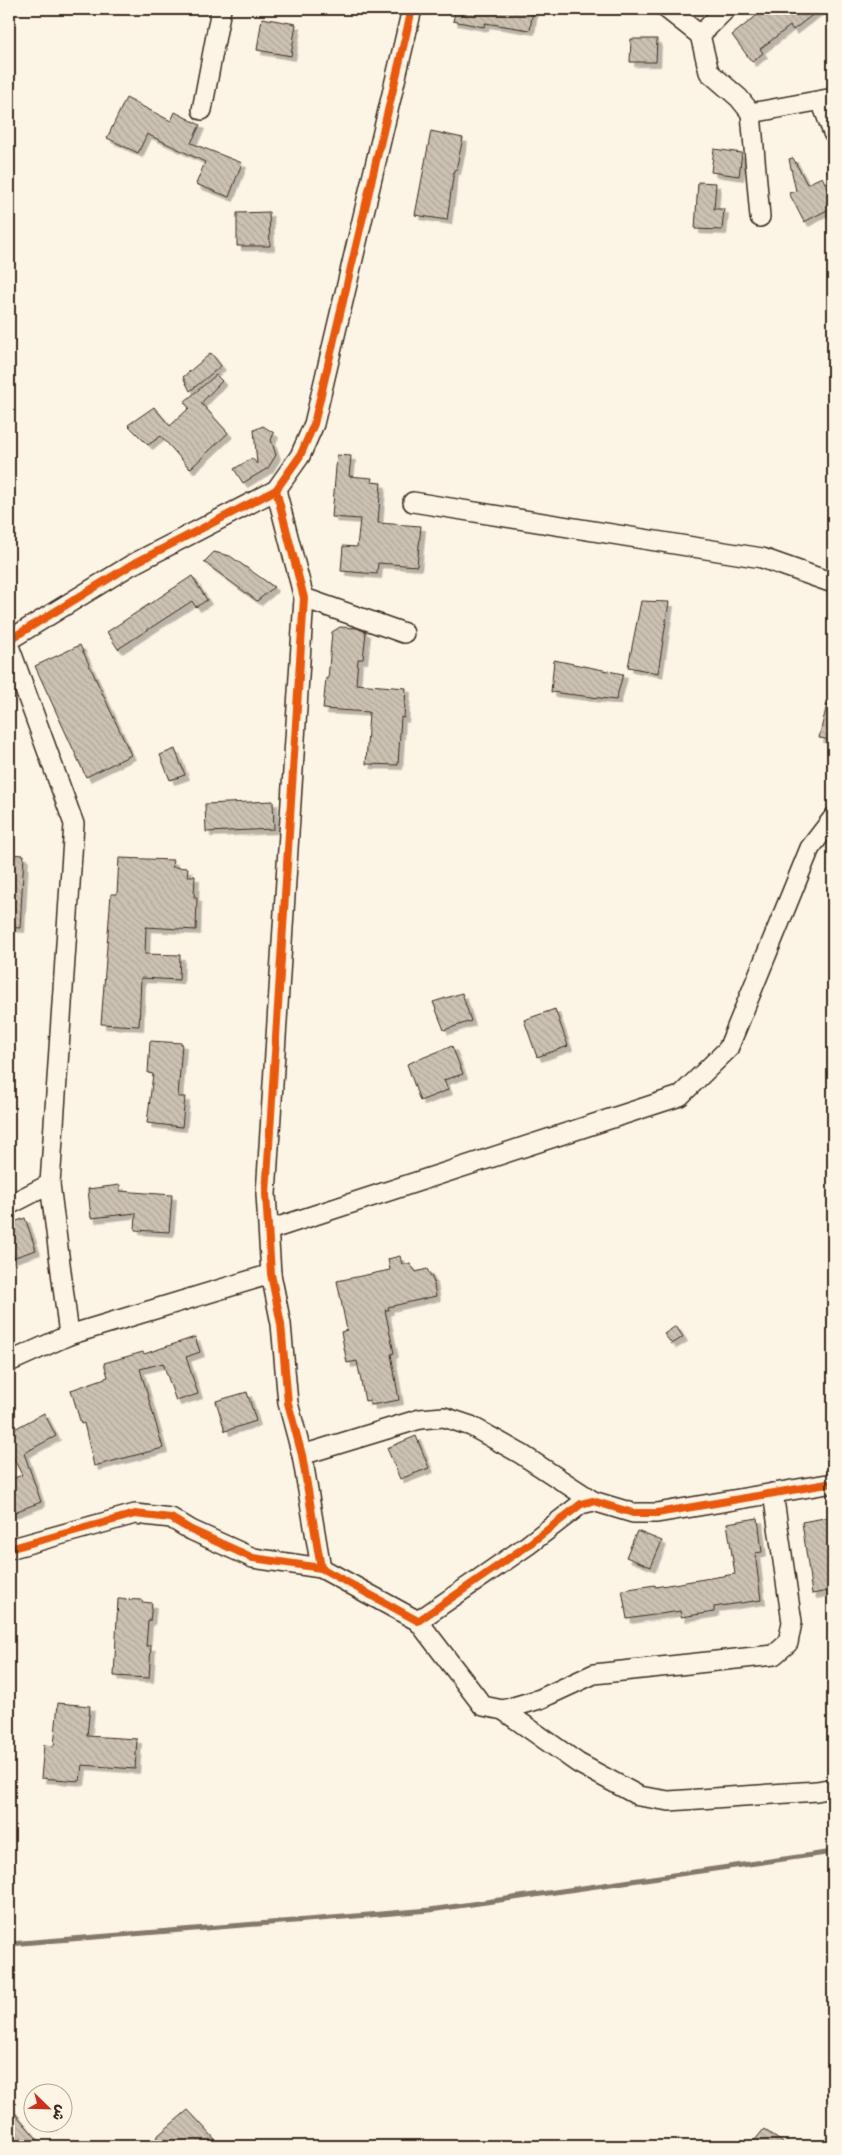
<svg xmlns="http://www.w3.org/2000/svg" width="842" height="2155" font-family="'Playpen Sans','Playpen Sans Arabic',sans-serif">
<defs>
<pattern id="building-back-hatch" width="6" height="6" patternUnits="userSpaceOnUse" patternTransform="scale(1.25)"><rect width="6" height="6" fill="#ccc2b3"/><path d="M-1 5l2 2M0 0l6 6M5-1l2 2" fill="none" stroke="#b0a79a"/></pattern>
<filter id="shadow"><feDropShadow dx="4.5" dy="4.5" stdDeviation="0" flood-color="#0004"/></filter>
</defs>
<rect width="100%" height="100%" fill="#fcf5e5"/>
<filter id="ink" filterUnits="userSpaceOnUse"><feTurbulence type="fractalNoise" baseFrequency=".02" numOctaves="2"/><feDisplacementMap in="SourceGraphic" scale="10" xChannelSelector="R" yChannelSelector="G"/><feConvolveMatrix kernelMatrix="1 2 1 2 8 2 1 2 1" color-interpolation-filters="sRGB"/></filter>
<g filter="url(#ink)">
<g fill="none" stroke-linecap="round" stroke-linejoin="round">
<polyline stroke="#85796b" stroke-width="5" points="9,1944 430,1910 833,1852"/>
</g>
<g fill="url(#building-back-hatch)" stroke="#3b2a1e" filter="url(#shadow)">
<polygon points="456,9 533,9 530,30 485,23 484,27 453,21"/>
<polygon points="765,9 820,9 793,30 790,26 760,49 763,53 752,62 732,35"/>
<polygon points="262,18 296,24 291,56 257,50"/>
<polygon points="631,39 657,39 656,62 630,62"/>
<polygon points="126,98 171,121 175,112 200,125 191,143 242,163 229,197 196,184 205,162 147,134 138,153 107,138"/>
<polygon points="431,131 463,138 456,170 454,170 447,220 415,215"/>
<polygon points="714,149 742,153 739,176 711,172"/>
<polygon points="793,158 807,184 822,177 833,199 833,207 804,222 789,193 796,191 789,159"/>
<polygon points="698,182 716,183 714,209 724,209 722,230 695,229"/>
<polygon points="269,212 270,246 237,246 237,213"/>
<polygon points="211,353 221,366 190,391 183,377"/>
<polygon points="216,375 222,381 201,403 228,433 190,469 161,436 148,445 128,425 154,407 170,426 189,408 184,402"/>
<polygon points="263,426 274,433 271,440 276,455 268,468 243,483 234,469 252,458 257,464 254,430"/>
<polygon points="337,455 351,456 349,476 372,478 371,482 381,483 378,523 421,526 417,566 378,563 377,574 341,571 343,546 357,547 360,519 332,517"/>
<polygon points="214,552 230,556 274,587 257,601 204,562"/>
<polygon points="192,576 207,600 196,607 192,601 118,649 107,632"/>
<polygon points="641,601 669,602 658,673 628,667"/>
<polygon points="340,627 357,628 366,632 363,659 358,659 356,684 406,688 404,718 401,717 398,765 366,764 369,712 323,709 326,678 328,679 332,632"/>
<polygon points="80,645 131,755 86,777 35,666"/>
<polygon points="554,660 623,674 616,700 551,692"/>
<polygon points="828,700 833,701 833,740 819,738"/>
<polygon points="175,749 185,775 170,780 160,755"/>
<polygon points="273,801 274,829 206,832 205,804"/>
<polygon points="9,854 24,855 20,928 9,927"/>
<polygon points="119,858 173,860 172,867 188,868 187,876 195,876 194,897 197,897 196,930 146,927 145,954 180,955 179,980 141,978 139,1026 101,1024 111,894 117,894"/>
<polygon points="462,993 471,1021 444,1030 433,1002"/>
<polygon points="555,1009 568,1046 537,1057 524,1020"/>
<polygon points="150,1041 182,1043 178,1097 185,1097 182,1127 147,1123 153,1074 148,1073"/>
<polygon points="452,1046 463,1074 444,1080 448,1090 420,1101 407,1064"/>
<polygon points="120,1185 120,1191 172,1195 169,1232 135,1230 136,1213 91,1218 88,1189"/>
<polygon points="25,1218 36,1250 9,1259 9,1224"/>
<polygon points="400,1256 402,1264 410,1264 416,1272 427,1269 433,1280 436,1296 388,1307 389,1310 385,1310 394,1353 391,1354 399,1400 371,1405 370,1400 365,1401 357,1361 347,1363 341,1332 347,1330 337,1281 390,1270 388,1259"/>
<polygon points="676,1326 683,1337 672,1344 664,1334"/>
<polygon points="195,1337 200,1352 186,1357 198,1394 176,1401 163,1363 140,1369 163,1448 94,1466 84,1423 81,1424 71,1390 108,1377 104,1363 143,1352 144,1354"/>
<polygon points="247,1392 256,1421 225,1431 216,1401"/>
<polygon points="44,1413 56,1436 24,1453 41,1502 9,1514 9,1480 22,1475 9,1449 9,1432"/>
<polygon points="416,1436 429,1468 400,1479 387,1448"/>
<polygon points="830,1517 833,1540 833,1590 812,1594 802,1522"/>
<polygon points="758,1518 762,1552 755,1553 761,1600 714,1607 714,1612 681,1617 680,1611 627,1619 622,1590 655,1585 655,1587 735,1574 727,1523"/>
<polygon points="637,1531 662,1541 651,1567 626,1557"/>
<polygon points="118,1599 142,1600 142,1602 152,1603 150,1621 148,1621 146,1646 151,1646 149,1678 114,1676"/>
<polygon points="58,1703 90,1706 87,1736 137,1739 135,1769 82,1765 80,1781 41,1778 44,1745 54,1746"/>
<polygon points="9,2106 43,2146 9,2146"/>
<polygon points="188,2110 221,2146 165,2146 156,2137"/>
<polygon points="764,2129 787,2146 750,2146"/>
</g>
<g fill="none" stroke-linecap="round" stroke-linejoin="round">
<g stroke="#3b2a1e" stroke-width="22">
<g id="minor">
<polyline points="667,9 700,35 709,72 739,98 751,113 833,98"/>
<polyline points="700,35 726,9"/>
<polyline points="821,101 833,133"/>
<polyline points="202,110 221,9"/>
<polyline points="751,113 760,217"/>
<polyline points="276,490 304,598 266,1194 271,1274 281,1324 288,1403 302,1455 321,1568"/>
<polyline points="413,502 762,558 833,583"/>
<polyline points="304,598 404,633"/>
<polyline points="9,640 131,565 276,490 300,456 314,424 412,9"/>
<polyline points="9,646 74,824 50,1184 69,1335"/>
<polyline points="9,1205 50,1184"/>
<polyline points="269,1230 680,1096 728,1049 810,848 833,818"/>
<polyline points="9,1362 69,1335 271,1274"/>
<polyline points="302,1455 420,1419 444,1417 471,1426 521,1454 593,1501"/>
<polyline points="9,1549 135,1514 171,1518 191,1530 253,1558 321,1568 418,1621 528,1545 581,1504 593,1501 633,1513 657,1513 833,1483"/>
<polyline points="418,1621 483,1706 503,1710 540,1699 594,1674 774,1655 788,1643 792,1622 773,1493"/>
<polyline points="503,1710 578,1763 639,1796 669,1801 817,1791 833,1788"/>
</g>
</g>
<use href="#minor" stroke="#fcf5e5" stroke-width="19"/>
<g stroke="#fcf5e5" stroke-width="11">
<g id="cycleway">
<polyline points="276,490 304,598 266,1194 271,1274 281,1324 288,1403 302,1455 321,1568"/>
<polyline points="9,640 131,565 276,490 300,456 314,424 412,9"/>
<polyline points="9,1549 135,1514 171,1518 191,1530 253,1558 321,1568 418,1621 528,1545 581,1504 593,1501 633,1513 657,1513 833,1483"/>
</g>
</g>
<use href="#cycleway" stroke="#e8590c" stroke-width="8"/>
</g>
</g>
<rect width="842" height="2155" fill="none" stroke="#fcf5e5" stroke-width="30"/>
<rect x="15" y="15" width="812" height="2125" fill="none" stroke="#3b2a1e" stroke-width="2" filter="url(#ink)"/>
<g transform="translate(48 2108) rotate(113)"><circle r="24" fill="#fcf5e5" stroke="#afa495"/>
<path d="M0-4L9 19L0 12L-9 19Z" fill="#c8321e"/>
<text y="-8" font-size="14" font-weight="bold" text-anchor="middle" fill="#3b2a1e">ش</text>
</g>
</svg>
